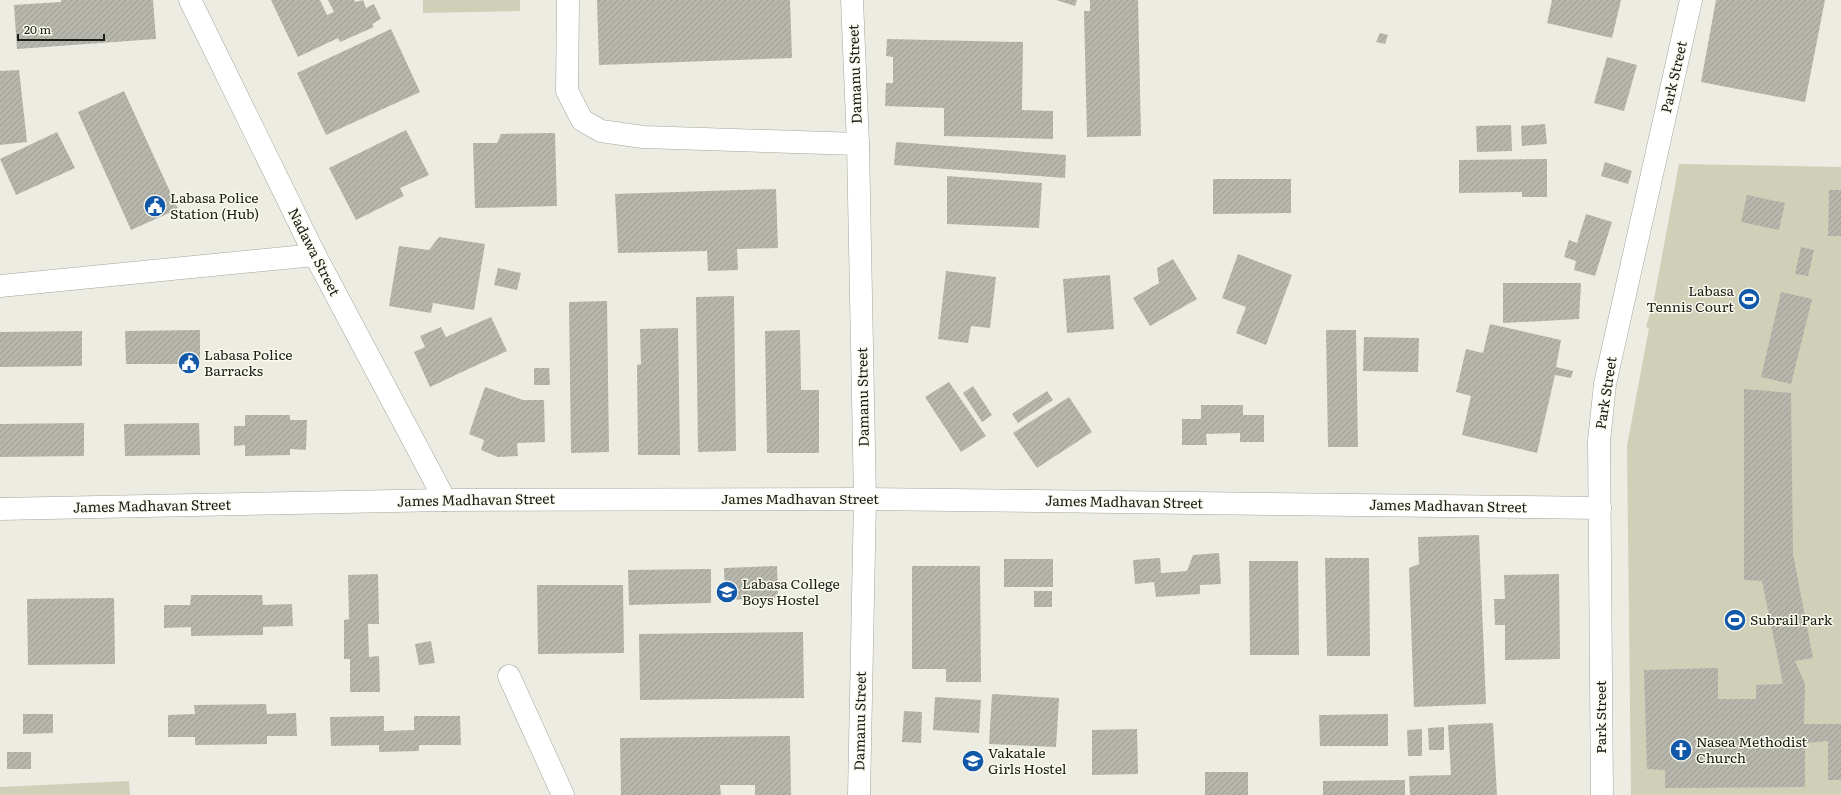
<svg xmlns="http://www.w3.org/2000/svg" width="1841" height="795" font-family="Literata,serif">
<defs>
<pattern id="building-hatch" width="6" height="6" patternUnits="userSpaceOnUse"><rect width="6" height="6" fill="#b6b6ac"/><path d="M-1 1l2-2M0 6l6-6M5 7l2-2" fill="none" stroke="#9c9c93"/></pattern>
</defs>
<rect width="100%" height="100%" fill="#edece2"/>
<g fill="#d0cfb7">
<polygon points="423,0 520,0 520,11 423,13"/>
<polygon points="1679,164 1841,167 1841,795 1631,795 1627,446 1649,328 1646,327 1654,299"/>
<polygon points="129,781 130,795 0,795 0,787"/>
</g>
<g fill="url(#building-hatch)">
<polygon points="61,0 153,0 156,39 17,49 14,5 61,2"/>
<polygon points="271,0 320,0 327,15 334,12 328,0 354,0 355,2 363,0 366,8 374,4 381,19 372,24 374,27 340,42 338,38 298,57"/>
<polygon points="597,0 790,0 792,58 599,65"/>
<polygon points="1056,0 1077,0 1075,6"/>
<polygon points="1090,0 1138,0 1141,136 1087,137 1084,11 1090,11"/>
<polygon points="1552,0 1621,0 1612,38 1547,23"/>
<polygon points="1716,0 1825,0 1805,102 1701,82"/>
<polygon points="391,29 420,92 326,135 297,73"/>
<polygon points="1380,33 1388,35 1385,44 1376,42"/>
<polygon points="887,39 1023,42 1022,110 1053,111 1053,139 944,136 944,108 885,106 886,83 893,83 893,57 886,56"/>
<polygon points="1607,57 1637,65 1624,111 1594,103"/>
<polygon points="19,70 27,142 0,145 0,71"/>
<polygon points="124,91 178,209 131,230 78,112"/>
<polygon points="1545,124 1547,144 1522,146 1521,126"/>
<polygon points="1511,125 1512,151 1477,152 1476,126"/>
<polygon points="406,130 429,175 400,188 404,196 356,220 329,168"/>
<polygon points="57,132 75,168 16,195 0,159"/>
<polygon points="555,133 557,206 475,208 473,143 497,143 501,134"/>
<polygon points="896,142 1066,155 1065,178 894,165"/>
<polygon points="1547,159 1547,197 1522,197 1522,192 1459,193 1459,160"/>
<polygon points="1605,162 1632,171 1628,184 1601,176"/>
<polygon points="947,176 1042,183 1039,228 947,224"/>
<polygon points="1213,179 1291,179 1291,213 1213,214"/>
<polygon points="776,189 778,248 737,249 738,270 708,271 707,251 618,253 615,194"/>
<polygon points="1829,190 1841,190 1841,236 1828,236"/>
<polygon points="1747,195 1785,203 1779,230 1741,222"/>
<polygon points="1586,214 1612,222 1595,276 1574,270 1576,261 1564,257 1569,240 1577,243"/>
<polygon points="439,237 485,244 474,310 433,303 431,313 389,306 399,246 429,250"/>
<polygon points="1801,247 1814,250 1808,276 1795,274"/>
<polygon points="1238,254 1292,275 1266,345 1236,333 1246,307 1222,298"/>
<polygon points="1173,259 1197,299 1150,326 1133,298 1159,283 1157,268"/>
<polygon points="498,268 521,273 517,290 494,285"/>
<polygon points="946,271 996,277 990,328 971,326 968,343 938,339"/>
<polygon points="1110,275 1114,329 1067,333 1063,279"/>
<polygon points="1503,283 1581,283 1579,319 1503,323"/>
<polygon points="1781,292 1812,299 1791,384 1761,377"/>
<polygon points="734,296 736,451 698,452 696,297"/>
<polygon points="607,301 609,452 571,453 569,302"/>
<polygon points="491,317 507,351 430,387 414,352 425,347 420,336 441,327 446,337"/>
<polygon points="1490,324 1561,340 1556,367 1573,371 1571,378 1555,375 1537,453 1462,435 1471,396 1456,392 1466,349 1483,353"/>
<polygon points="678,328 680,455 638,455 637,365 641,364 640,329"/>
<polygon points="200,330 200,364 126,364 125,331"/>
<polygon points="800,330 801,390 819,390 819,453 767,453 765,331"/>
<polygon points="1326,330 1356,330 1358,447 1328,447"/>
<polygon points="82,331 82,366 0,367 0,332"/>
<polygon points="1364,337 1419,338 1418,372 1363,371"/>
<polygon points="534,368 549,368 550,385 534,385"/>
<polygon points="949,382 986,436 961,452 925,397"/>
<polygon points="973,386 992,415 982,422 963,393"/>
<polygon points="485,387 523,400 544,400 545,442 517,443 518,456 498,457 481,450 484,440 469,434"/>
<polygon points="1744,389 1791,393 1793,554 1813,658 1795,661 1805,684 1804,724 1841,724 1841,780 1828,780 1828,741 1805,743 1805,787 1665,788 1665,770 1647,769 1644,670 1718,668 1718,699 1756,699 1756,685 1783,684 1762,581 1744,580"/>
<polygon points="1047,391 1053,400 1018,423 1012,414"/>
<polygon points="1069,397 1092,432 1037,468 1013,433"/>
<polygon points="1201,405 1243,405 1243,415 1264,415 1264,442 1240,442 1240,433 1206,434 1207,445 1182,445 1182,419 1201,419"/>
<polygon points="245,415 290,415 290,420 307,420 306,450 290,449 290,455 245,456 245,445 234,446 234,426 245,426"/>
<polygon points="84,423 84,456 0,457 0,424"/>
<polygon points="199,423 200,455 125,456 124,424"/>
<polygon points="1479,535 1486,704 1414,707 1409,568 1419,564 1418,537"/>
<polygon points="1219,553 1221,584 1200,585 1200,594 1156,597 1154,582 1135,584 1133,560 1160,558 1161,573 1187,571 1193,555"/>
<polygon points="1325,558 1369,558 1370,656 1327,656"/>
<rect x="1004" y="559" width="49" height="28"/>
<polygon points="1249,561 1298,561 1299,655 1250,655"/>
<polygon points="777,566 778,598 725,600 724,568"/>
<polygon points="912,566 980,566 981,682 946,682 946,669 912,669"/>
<polygon points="711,569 711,603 629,605 628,570"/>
<polygon points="378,574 379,624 368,624 369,657 379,656 380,692 350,692 350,659 344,659 344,620 349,619 348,575"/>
<polygon points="1559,574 1560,659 1505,660 1505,625 1495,625 1494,599 1505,599 1504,575"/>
<polygon points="537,585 623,585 624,653 538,654"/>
<rect x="1034" y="591" width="18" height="16"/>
<polygon points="191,595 262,595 263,605 292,604 293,626 263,627 263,635 191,636 191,627 164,628 164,605 190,605"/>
<polygon points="114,598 115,664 28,665 27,599"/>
<polygon points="803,632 804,698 640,700 639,634"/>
<polygon points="431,641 435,663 419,665 415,644"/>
<polygon points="992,694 1059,698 1056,747 989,744"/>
<polygon points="935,697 981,700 979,733 933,730"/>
<polygon points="266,704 267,714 296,713 297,736 267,736 267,744 195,745 195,737 168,737 168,715 195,714 194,705"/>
<polygon points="904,711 922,712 921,743 902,742"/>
<polygon points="23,714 53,714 53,733 23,734"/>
<polygon points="1388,714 1388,746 1320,746 1319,715"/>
<polygon points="384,716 384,731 414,730 414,716 460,716 461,745 419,745 419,751 379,752 379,745 331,746 330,717"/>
<polygon points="1493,723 1497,795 1410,795 1409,776 1451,775 1448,725"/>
<polygon points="1444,727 1444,750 1429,750 1428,728"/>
<polygon points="1137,729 1138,774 1092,775 1092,730"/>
<polygon points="1422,729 1422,756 1408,756 1407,730"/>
<polygon points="790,736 791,795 755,795 755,785 720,785 721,795 621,795 620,738"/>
<rect x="7" y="752" width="24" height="17"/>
<rect x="1205" y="772" width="43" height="23"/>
<polygon points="1405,780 1405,795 1323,795 1323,781"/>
</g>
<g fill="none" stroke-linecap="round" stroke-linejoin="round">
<g stroke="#a5a49b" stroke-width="23">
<g id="street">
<polyline points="190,0 315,255 445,500"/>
<polyline points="568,0 567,91 582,120 601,131 643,137 858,144"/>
<polyline points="852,0 858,144 865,499 859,795"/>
<polyline points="0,286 315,255"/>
<polyline points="0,509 445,500 865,499 1600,508"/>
<polyline points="509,676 563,795"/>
<polyline points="1602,795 1599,441 1605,384 1691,0"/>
</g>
</g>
<use href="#street" stroke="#fff" stroke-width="22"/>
</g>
<defs>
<g id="civic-disc" transform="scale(1.15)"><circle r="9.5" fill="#1159a8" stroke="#fafaef"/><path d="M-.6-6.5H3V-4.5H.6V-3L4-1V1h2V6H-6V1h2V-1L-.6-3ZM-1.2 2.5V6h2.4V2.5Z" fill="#fff"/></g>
<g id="stadium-disc" transform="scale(1.15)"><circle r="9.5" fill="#1159a8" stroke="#fafaef"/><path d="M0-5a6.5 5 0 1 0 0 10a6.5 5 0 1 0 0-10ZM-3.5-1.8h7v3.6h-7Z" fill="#fff"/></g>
<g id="university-disc" transform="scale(1.15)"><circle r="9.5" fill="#1159a8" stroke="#fafaef"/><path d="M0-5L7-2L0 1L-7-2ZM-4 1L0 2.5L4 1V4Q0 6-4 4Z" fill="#fff"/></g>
<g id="church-disc" transform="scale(1.15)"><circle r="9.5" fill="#1159a8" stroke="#fafaef"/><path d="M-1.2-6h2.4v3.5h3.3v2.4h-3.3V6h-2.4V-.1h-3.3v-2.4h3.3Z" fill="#fff"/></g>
</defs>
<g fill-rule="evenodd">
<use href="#civic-disc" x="155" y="206"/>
<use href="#stadium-disc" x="1749" y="299"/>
<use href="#civic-disc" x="189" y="363"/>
<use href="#university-disc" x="727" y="592"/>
<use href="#stadium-disc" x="1735" y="620"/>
<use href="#church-disc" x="1681" y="750"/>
<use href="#university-disc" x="973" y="761"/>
</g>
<g text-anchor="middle" stroke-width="3" stroke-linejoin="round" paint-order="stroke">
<g font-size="14" fill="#1b1b17" stroke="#fafaef">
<text transform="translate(855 74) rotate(-92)" y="5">Damanu Street</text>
<text transform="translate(1674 77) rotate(-77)" y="5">Park Street</text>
<text transform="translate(314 252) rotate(63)" y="5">Nadawa Street</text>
<text transform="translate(1606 393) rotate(-81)" y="5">Park Street</text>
<text transform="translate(863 397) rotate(-91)" y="5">Damanu Street</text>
<text x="800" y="504">James Madhavan Street</text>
<text transform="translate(476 500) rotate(-1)" y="5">James Madhavan Street</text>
<text transform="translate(1124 502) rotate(1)" y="5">James Madhavan Street</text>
<text transform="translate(152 506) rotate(-1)" y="5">James Madhavan Street</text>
<text transform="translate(1448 506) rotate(1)" y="5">James Madhavan Street</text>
<text transform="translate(1601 717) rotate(-90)" y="5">Park Street</text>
<text transform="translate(860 721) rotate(-89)" y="5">Damanu Street</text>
</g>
<g font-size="14" fill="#1b1b17" stroke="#fafaef" text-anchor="start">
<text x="170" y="203">Labasa Police<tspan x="170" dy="16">Station (Hub)</tspan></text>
<text x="1734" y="296" text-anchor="end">Labasa<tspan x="1734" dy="16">Tennis Court</tspan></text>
<text x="204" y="360">Labasa Police<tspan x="204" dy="16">Barracks</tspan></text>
<text x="742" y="589">Labasa College<tspan x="742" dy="16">Boys Hostel</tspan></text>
<text x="1750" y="625">Subrail Park</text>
<text x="1696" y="747">Nasea Methodist<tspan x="1696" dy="16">Church</tspan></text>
<text x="988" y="758">Vakatale<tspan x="988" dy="16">Girls Hostel</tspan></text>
</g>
</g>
<path d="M18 34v6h86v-6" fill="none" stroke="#1b1b17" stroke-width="2"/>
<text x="24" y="34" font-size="12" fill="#1b1b17" stroke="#fafaef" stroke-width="3" paint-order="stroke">20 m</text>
</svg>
